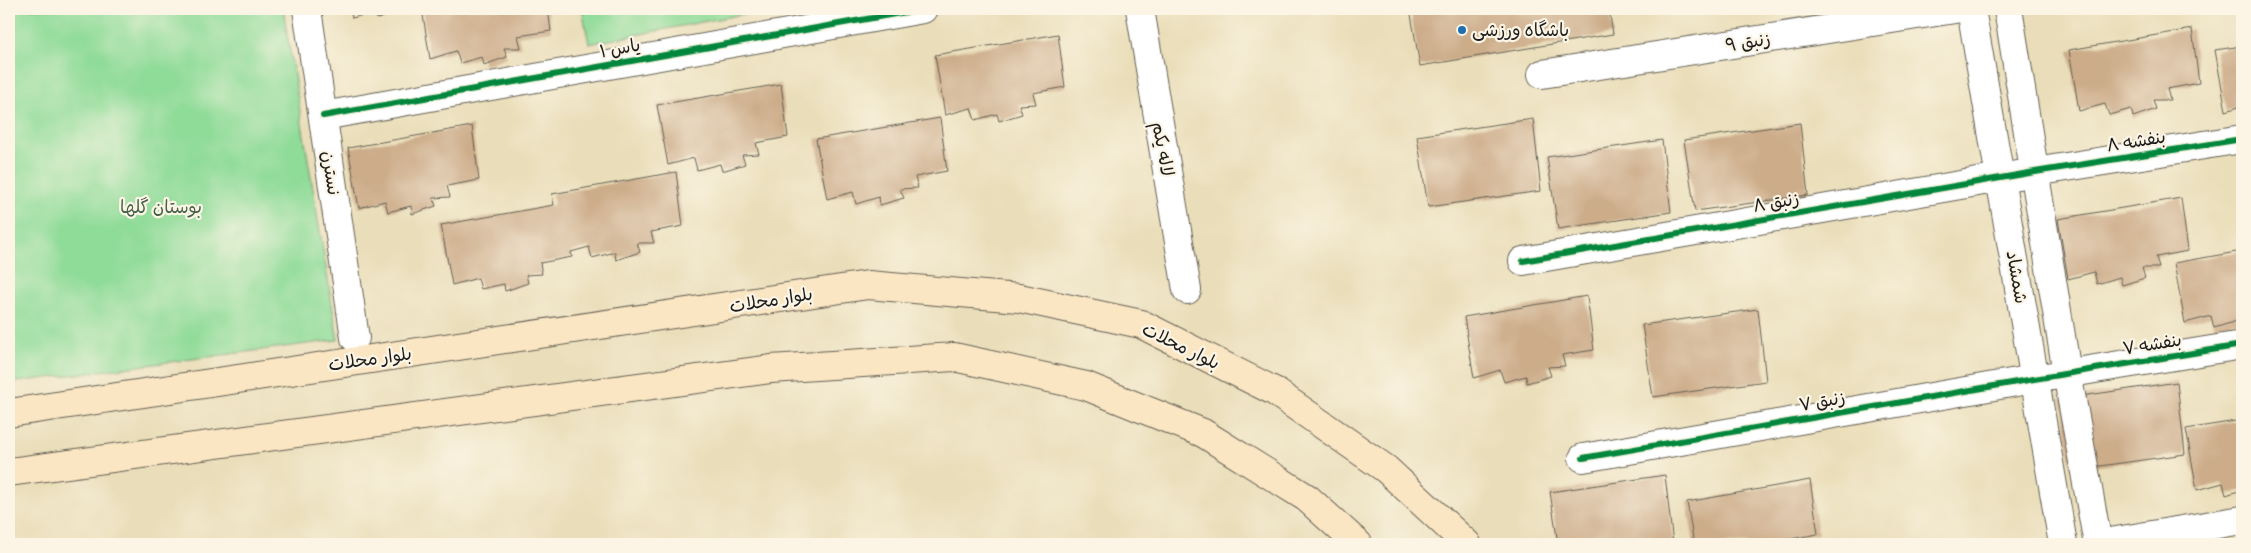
<svg xmlns="http://www.w3.org/2000/svg" width="2251" height="553" font-family="Dekko,'Playpen Sans Arabic',sans-serif">
<rect width="100%" height="100%" fill="#fcf5e5"/>
<filter id="ink" filterUnits="userSpaceOnUse"><feTurbulence type="fractalNoise" baseFrequency=".02" numOctaves="2"/><feDisplacementMap in="SourceGraphic" scale="10" xChannelSelector="R" yChannelSelector="G"/><feConvolveMatrix kernelMatrix="1 2 1 2 8 2 1 2 1" color-interpolation-filters="sRGB"/></filter>
<filter id="wash" filterUnits="userSpaceOnUse"><feTurbulence type="fractalNoise" baseFrequency=".0096" numOctaves="4" result="noise"/><feDisplacementMap in="SourceGraphic" scale="20" xChannelSelector="R" yChannelSelector="G"/><feGaussianBlur stdDeviation="1.12" result="paint"/><feColorMatrix in="noise" values="0 0 0 0 0 0 0 0 0 0 0 0 0 0 0 0 0 1.4 0 .05"/><feComposite in="paint" operator="in"/></filter>
<g filter="url(#wash)">
<rect width="100%" height="100%" fill="#eadeba"/>
<g fill="#8fdb98" stroke="#567c5a">
<polygon points="9,9 283,9 338,340 9,383"/>
<polygon points="582,9 769,9 589,44"/>
</g>
<g id="blocks">
<g fill="#ccac89">
<polygon points="322,9 338,9 323,13"/>
<polygon points="350,9 399,9 400,12 377,19 375,12 352,18"/>
<polygon points="422,9 548,9 551,31 518,36 521,48 504,48 507,57 484,65 482,57 460,63 456,51 430,59"/>
<polygon points="1410,9 1609,9 1613,34 1420,66"/>
<polygon points="2192,29 2199,83 2167,89 2170,100 2153,100 2156,109 2133,117 2131,109 2109,115 2105,104 2079,111 2069,50"/>
<polygon points="1058,34 1065,87 1033,93 1036,104 1019,105 1022,114 999,121 997,114 975,120 971,108 945,115 935,55"/>
<polygon points="2242,46 2242,106 2226,111 2215,50"/>
<polygon points="781,84 788,137 756,143 759,154 742,155 745,164 722,171 720,164 697,170 694,158 668,165 657,105"/>
<polygon points="940,118 947,171 915,177 918,188 900,189 904,198 880,205 879,197 856,204 853,192 827,199 816,139"/>
<polygon points="1533,119 1541,191 1428,207 1417,136"/>
<polygon points="1800,123 1808,195 1695,211 1684,140"/>
<polygon points="472,126 479,180 447,186 450,197 433,198 436,206 412,214 411,206 388,212 385,201 359,208 348,148"/>
<polygon points="1662,140 1671,212 1558,229 1547,157"/>
<polygon points="676,172 683,226 651,232 654,243 637,243 640,252 616,260 615,252 592,258 589,247 571,252 572,257 540,263 542,274 526,275 528,283 505,291 504,284 481,289 478,278 452,285 441,225 554,205 552,194"/>
<polygon points="2181,198 2188,251 2156,257 2159,268 2142,268 2145,278 2122,285 2120,277 2097,284 2094,272 2068,279 2058,219"/>
<polygon points="2242,251 2242,328 2238,329 2237,321 2214,328 2211,316 2185,323 2174,263"/>
<polygon points="1587,296 1594,350 1562,355 1565,366 1548,367 1551,376 1527,383 1526,376 1504,382 1500,370 1474,378 1464,317"/>
<polygon points="1758,309 1766,381 1653,397 1642,325"/>
<polygon points="2177,382 2185,454 2072,470 2061,399"/>
<polygon points="2242,420 2242,490 2226,495 2223,483 2197,490 2186,429"/>
<polygon points="1665,475 1673,544 1558,544 1550,492"/>
<polygon points="1810,480 1818,534 1785,540 1787,544 1694,544 1687,502"/>
</g>
</g>
</g>
<g filter="url(#ink)">
<use href="#blocks" fill-opacity="0" stroke="#646053" stroke-width="1"/>
<g fill="none" stroke-linecap="round" stroke-linejoin="round">
<g stroke="#646053" stroke-width="30">
<g id="minor">
<polyline points="307,9 355,338"/>
<polyline points="1140,9 1187,290"/>
<polyline points="1971,9 2063,544"/>
<polyline points="2008,9 2067,373 2098,544"/>
<polyline points="1542,74 1955,9"/>
<polyline points="323,116 923,9"/>
<polyline points="1523,261 2035,172 2242,139"/>
<polyline points="1583,458 2034,379 2242,345"/>
<polyline points="2098,544 2242,520"/>
</g>
</g>
<g stroke="#646053" stroke-width="30">
<g id="secondary">
<polyline points="9,413 868,285 1019,298 1141,324 1274,391 1386,469 1467,544"/>
<polyline points="9,472 771,369 954,357 1086,386 1203,433 1307,498 1358,544"/>
</g>
</g>
<use href="#minor" stroke="#fff" stroke-width="28"/>
<use href="#secondary" stroke="#fbe6c4" stroke-width="28"/>
<g stroke="#fcf5e5" stroke-width="9">
<g id="cycleway">
<polyline points="323,116 923,9"/>
<polyline points="1523,261 2035,172 2242,139"/>
<polyline points="1583,458 2034,379 2242,345"/>
</g>
</g>
<use href="#cycleway" stroke="#00873e" stroke-width="6"/>
</g>
</g>
<circle fill="#1f6fb2" stroke="#fcf5e5" stroke-width="2" cx="1462" cy="30" r="5"/>
<g text-anchor="middle" stroke-width="4.5" stroke-linejoin="round" paint-order="stroke">
<g font-size="18" fill="#1c1c1c" stroke="#fcf5e5" text-anchor="start">
<text x="1472" y="36">باشگاه ورزشی</text>
</g>
<g font-size="18" fill="#1c1c1c" stroke="#fcf5e5">
<text transform="translate(1748 42) rotate(-9)" y="6">زنبق ۹</text>
<text transform="translate(620 48) rotate(-10)" y="6">یاس ۱</text>
<text transform="translate(2136 141) rotate(-9)" y="6">بنفشه ۸</text>
<text transform="translate(1163 149) rotate(80)" y="6">لاله یکم</text>
<text transform="translate(331 173) rotate(82)" y="6">نسترن</text>
<text transform="translate(1776 202) rotate(-10)" y="6">زنبق ۸</text>
<text transform="translate(2017 277) rotate(80)" y="6">شمشاد</text>
<text transform="translate(771 300) rotate(-9)" y="6">بلوار محلات</text>
<text transform="translate(2152 344) rotate(-9)" y="6">بنفشه ۷</text>
<text transform="translate(1181 346) rotate(26)" y="6">بلوار محلات</text>
<text transform="translate(370 359) rotate(-8)" y="6">بلوار محلات</text>
<text transform="translate(1822 401) rotate(-10)" y="6">زنبق ۷</text>
</g>
<g font-size="18" fill="#445f47" stroke="#fcf5e5">
<text x="161" y="213">بوستان گلها</text>
</g>
</g>
<rect width="2251" height="553" fill="none" stroke="#fcf5e5" stroke-width="30"/>
</svg>
